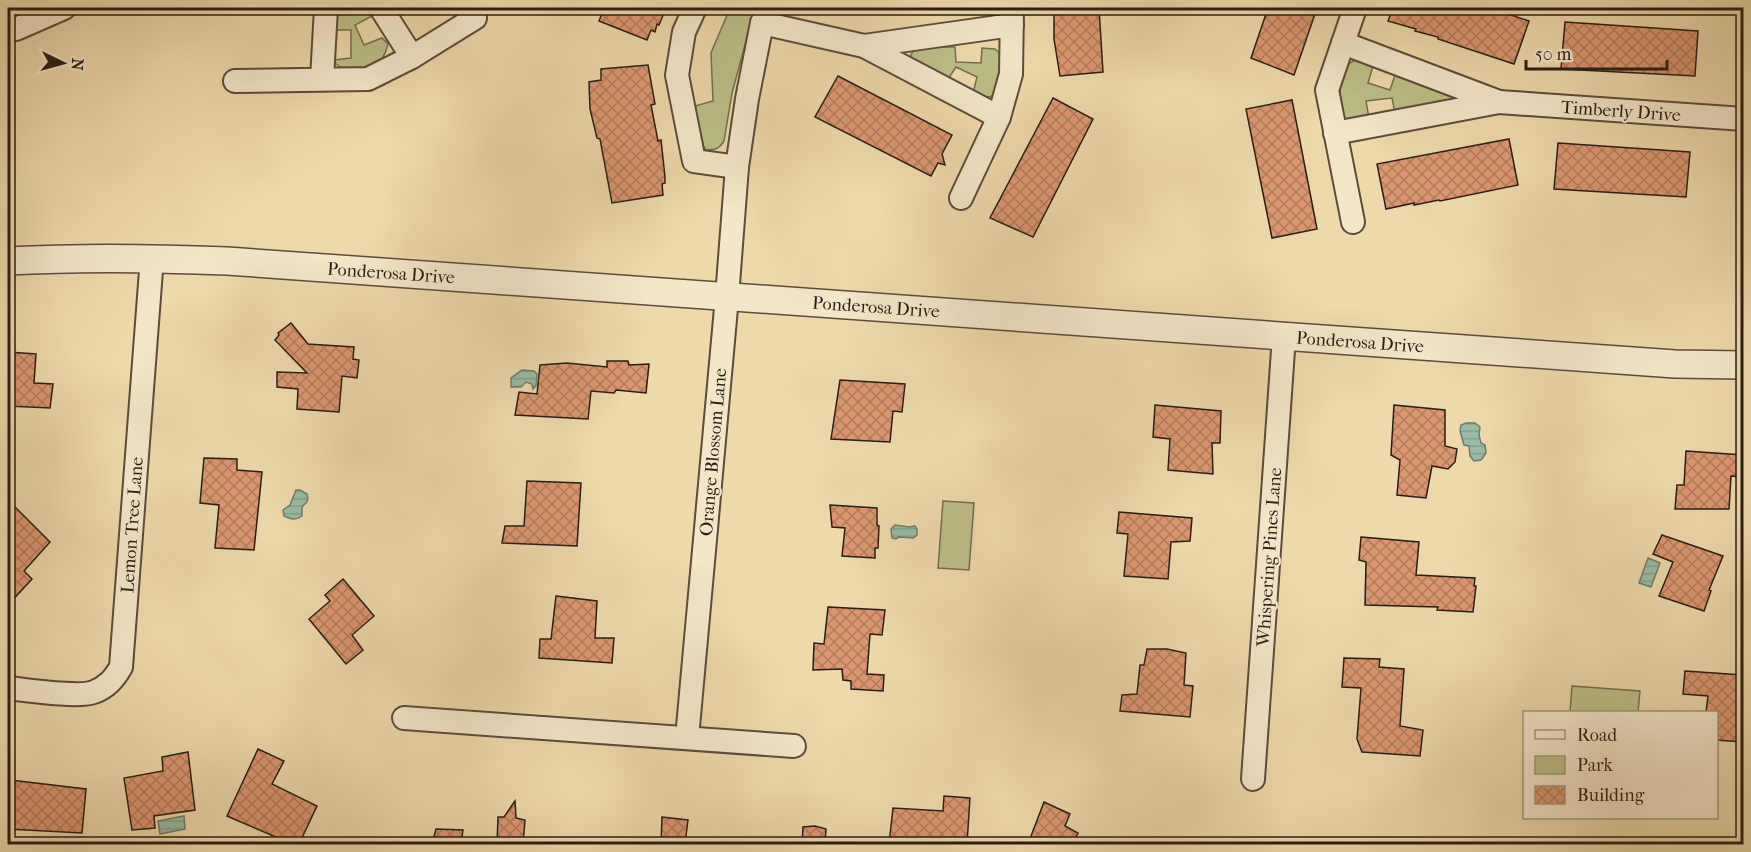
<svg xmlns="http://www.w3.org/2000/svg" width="1751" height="852" font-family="'IM FELL French Canon',serif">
<defs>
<pattern id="water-rules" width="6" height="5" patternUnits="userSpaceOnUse" patternTransform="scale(1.5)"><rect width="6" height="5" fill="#9abba5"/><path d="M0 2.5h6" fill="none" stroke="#85a08d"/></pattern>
<pattern id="building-cross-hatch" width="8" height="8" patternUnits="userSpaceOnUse" patternTransform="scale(1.5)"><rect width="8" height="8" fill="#db9771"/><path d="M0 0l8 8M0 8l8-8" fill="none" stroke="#b27b5c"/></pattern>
</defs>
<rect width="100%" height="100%" fill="#edd9ac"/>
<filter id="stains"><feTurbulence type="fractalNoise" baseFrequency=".00333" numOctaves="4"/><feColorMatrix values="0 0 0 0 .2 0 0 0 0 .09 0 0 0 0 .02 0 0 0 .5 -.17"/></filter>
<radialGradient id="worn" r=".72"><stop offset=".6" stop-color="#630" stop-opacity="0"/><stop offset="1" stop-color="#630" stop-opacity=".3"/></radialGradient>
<g fill="#bcbe87" stroke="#746e4e" stroke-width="1.5">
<path d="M332,8H367L372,16L355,25L364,45L382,38L388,44C386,53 382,62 373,67C361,74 339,71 333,60L351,58V30H332Z"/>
<path d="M715,8H755L732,93L724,141C719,149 715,150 706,150L702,144L695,106L713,101L711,53L728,13Z"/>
<polygon points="920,47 955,47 956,62 981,63 982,48 995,49 1004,57 998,91 990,97 980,96 973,93 977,77 956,67 948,79 911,61 910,57 914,49"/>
<polygon points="1356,59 1373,66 1368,83 1390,90 1395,75 1467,99 1395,113 1392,98 1366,101 1369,118 1348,122 1340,113 1340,70"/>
<polygon points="943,501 974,503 969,570 938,568"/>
<polygon points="1572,686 1640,691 1638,712 1570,712"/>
</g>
<g fill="url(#water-rules)" stroke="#6e7c6b" stroke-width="1.5">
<polygon points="522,370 534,371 537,374 536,386 533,389 532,384 526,382 521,387 511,387 511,378"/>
<polygon points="1466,423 1475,423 1480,427 1479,435 1481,443 1485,445 1486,453 1481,460 1474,461 1470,456 1469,446 1464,445 1460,431 1461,425"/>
<path d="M296,490H300L307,494C309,501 307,502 302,507V516C295,521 291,519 284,516L283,510L290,505Z"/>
<polygon points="895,525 909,527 915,526 917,529 917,535 913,538 899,537 896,539 892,538 891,529"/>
<polygon points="1648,558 1660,563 1651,587 1639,583"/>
<polygon points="184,816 185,829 160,834 158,821"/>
</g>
<g fill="url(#building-cross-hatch)" stroke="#2b1d14" stroke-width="1.5">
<polygon points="604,8 666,8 659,25 657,24 655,32 651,30 647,40 599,21"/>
<polygon points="1054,8 1099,8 1103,72 1060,76 1054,39"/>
<polygon points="1268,8 1317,8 1294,75 1251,58"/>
<polygon points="1393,8 1490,8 1529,21 1514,64 1438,39 1438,37 1415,31 1416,29 1388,21"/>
<polygon points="1565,22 1698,31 1695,76 1561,69"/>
<polygon points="648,65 655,104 651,105 658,141 661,140 665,177 665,183 662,184 663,195 612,203 600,139 597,138 590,109 589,82 601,80 601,69"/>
<polygon points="838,76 952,135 942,154 945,165 938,163 931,176 815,117"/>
<polygon points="1053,98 1093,119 1033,237 990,218"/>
<polygon points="1292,100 1317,229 1272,238 1246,109"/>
<polygon points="1509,139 1518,185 1440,201 1439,200 1414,205 1414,203 1386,209 1377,164"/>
<polygon points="1558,143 1690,152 1686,197 1554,189"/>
<polygon points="291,323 308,344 354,347 353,359 359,360 357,378 342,376 339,412 297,409 298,389 277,387 277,372 307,373 275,340 279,335 278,333"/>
<polygon points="8,352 36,354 34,383 53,384 50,408 8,406"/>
<polygon points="607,361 628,361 629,365 649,364 646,393 616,390 614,393 591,391 588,419 515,415 519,392 537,394 540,365 567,363 607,367"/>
<polygon points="840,380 905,384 902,412 893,411 890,442 831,439"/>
<polygon points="1155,405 1221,411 1220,443 1212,443 1213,474 1168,470 1170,439 1153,437"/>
<polygon points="1394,405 1445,410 1445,446 1457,449 1455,462 1448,469 1432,466 1426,498 1397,495 1400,460 1391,455"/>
<polygon points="1686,451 1743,455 1743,477 1731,476 1729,509 1675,509 1677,485 1684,485"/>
<polygon points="204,458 237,459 237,470 262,472 254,550 215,548 219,505 200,503"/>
<polygon points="527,481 581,483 577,546 502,543 505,526 524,526"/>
<polygon points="8,500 50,542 24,571 32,579 8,605"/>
<polygon points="830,505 877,508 877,525 879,526 878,548 875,548 875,558 842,556 845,528 832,527"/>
<polygon points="1119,512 1192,518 1190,541 1171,542 1168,579 1124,576 1128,534 1117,533"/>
<polygon points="1662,535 1723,556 1709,590 1711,591 1704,611 1659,596 1673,562 1653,554"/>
<polygon points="1361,537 1419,542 1416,575 1475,578 1474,586 1476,586 1473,612 1437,610 1438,607 1365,605 1366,562 1359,560"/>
<polygon points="343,579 374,616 352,635 363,650 346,664 309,619 330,601 325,595"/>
<polygon points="556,596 597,601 595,638 614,638 612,663 539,658 540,639 551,639"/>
<polygon points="828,607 885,610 882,635 870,634 867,674 884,675 883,691 851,689 851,681 843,680 842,669 813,670 814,643 824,644"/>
<polygon points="1147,649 1167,649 1186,653 1184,685 1193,686 1190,717 1120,711 1122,695 1137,694 1140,665 1144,665"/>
<polygon points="1344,658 1380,659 1379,667 1404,669 1400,726 1423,730 1420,756 1362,752 1357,739 1361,688 1342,687"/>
<polygon points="1685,671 1743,675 1740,716 1743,716 1743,742 1716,740 1716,712 1706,712 1708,696 1683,694"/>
<polygon points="258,749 284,761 272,784 317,806 299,844 292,844 227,816"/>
<polygon points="188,752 195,810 154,816 155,828 132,830 124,778 163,771 162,757"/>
<polygon points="10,780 86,789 82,833 8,829"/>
<polygon points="944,796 970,798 967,844 889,844 893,808 943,811"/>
<polygon points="515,801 516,818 525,820 523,844 497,844 498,817 504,817"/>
<polygon points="1044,802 1070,814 1065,826 1078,833 1073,844 1028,844"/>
<polygon points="662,817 688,820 685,844 661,844"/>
<polygon points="815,826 826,829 825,844 802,844 803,827"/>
<polygon points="436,829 463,830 461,844 432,844"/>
</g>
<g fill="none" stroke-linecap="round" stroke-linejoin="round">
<g stroke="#5c4c3a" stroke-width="26">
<g id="minor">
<polyline points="381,8 412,57"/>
<polyline points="695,8 684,32 677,75 694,161 737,167"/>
<polyline points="762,23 864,46 1012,25"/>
<polyline points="8,29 16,29 64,8"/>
<polyline points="864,46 999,117"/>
<polyline points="322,79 326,8"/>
<polyline points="235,81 368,79 412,57 475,18"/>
<polyline points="1499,102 1744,119"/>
<polyline points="1335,133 1499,102 1343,43"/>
<polyline points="961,198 999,117 1011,74 1012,8"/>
<polyline points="1353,222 1327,90 1355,8"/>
<path d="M8,688C26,690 79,698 94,692C107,687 114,679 121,667L152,257"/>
<polyline points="404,718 794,746"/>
<polyline points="687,738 727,297 737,167 747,99 762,23 768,8"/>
<polyline points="1253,779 1284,336"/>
</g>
</g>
<g stroke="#5c4c3a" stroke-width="30">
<path id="tertiary" d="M8,261C81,257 154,258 227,261L1675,364L1744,365"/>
</g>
<use href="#minor" stroke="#f3e6c9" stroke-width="22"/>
<use href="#tertiary" stroke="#f3e6c9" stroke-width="27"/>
</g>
<g text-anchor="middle" stroke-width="4.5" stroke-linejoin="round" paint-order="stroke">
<g font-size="18" fill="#2b1d14" stroke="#f3e6c9">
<text transform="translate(1621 111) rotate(4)" y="6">Timberly Drive</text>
<text transform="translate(391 273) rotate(4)" y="6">Ponderosa Drive</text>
<text transform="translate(876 307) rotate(4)" y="6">Ponderosa Drive</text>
<text transform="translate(1360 342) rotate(4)" y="6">Ponderosa Drive</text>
<text transform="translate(713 452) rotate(-85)" y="6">Orange Blossom Lane</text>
<text transform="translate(132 525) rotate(-86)" y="6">Lemon Tree Lane</text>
<text transform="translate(1269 557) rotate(-86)" y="6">Whispering Pines Lane</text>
</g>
</g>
<rect width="1751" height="852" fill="none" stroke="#edd9ac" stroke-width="30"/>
<rect x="9" y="9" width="1733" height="834" fill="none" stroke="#2b1d14" stroke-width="3"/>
<rect x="15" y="15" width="1721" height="822" fill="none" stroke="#2b1d14" stroke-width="1.5"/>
<rect x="1523" y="711" width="195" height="108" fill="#f3e6c9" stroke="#a39681" stroke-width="1.5"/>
<rect x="1535" y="730" width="30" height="9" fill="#f3e6c9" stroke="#a39681" stroke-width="1.5"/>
<text x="1577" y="741" font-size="18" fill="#2b1d14">Road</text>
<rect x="1535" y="756" width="30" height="18" fill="#bcbe87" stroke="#a39681" stroke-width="1.5"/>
<text x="1577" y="771" font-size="18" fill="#2b1d14">Park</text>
<rect x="1535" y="786" width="30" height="18" fill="url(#building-cross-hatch)" stroke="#a39681" stroke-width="1.5"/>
<text x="1577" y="801" font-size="18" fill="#2b1d14">Building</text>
<g transform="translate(63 63) rotate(95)" stroke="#f3e6c9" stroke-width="4.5" paint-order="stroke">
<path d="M0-4.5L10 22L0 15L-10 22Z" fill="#2b1d14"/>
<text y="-9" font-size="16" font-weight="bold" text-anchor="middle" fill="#2b1d14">N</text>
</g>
<path d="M1526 60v9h141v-9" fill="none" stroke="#2b1d14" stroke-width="3"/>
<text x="1535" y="60" font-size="18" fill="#2b1d14" stroke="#f3e6c9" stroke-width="4.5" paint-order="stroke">50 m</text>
<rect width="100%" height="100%" filter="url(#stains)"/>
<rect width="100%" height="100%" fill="url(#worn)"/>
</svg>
